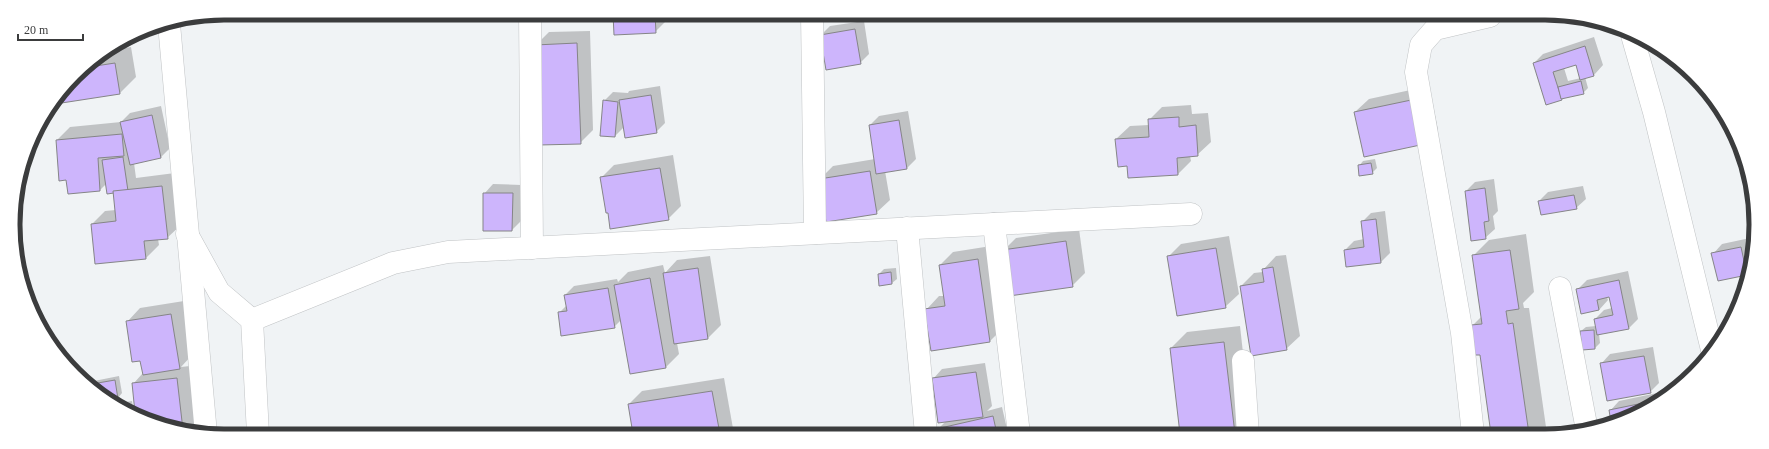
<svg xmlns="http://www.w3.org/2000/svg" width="1769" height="449" font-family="'Times New Roman',serif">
<rect width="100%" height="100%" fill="#f0f3f5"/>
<g fill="#0003" fill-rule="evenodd">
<polygon points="614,14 668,14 668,19 655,32 615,34"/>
<polygon points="864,21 869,54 860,63 821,35 830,26"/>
<polygon points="155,27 152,30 140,31 144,29"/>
<polygon points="590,31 593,130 580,143 536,45 549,32"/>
<path d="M1594,37L1603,65L1594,75L1585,77L1588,88L1583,93L1563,97L1534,63L1543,54ZM1576,64L1581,78L1568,81L1564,68Z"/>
<polygon points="131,47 136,77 120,93 56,103 85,66 109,51"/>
<polygon points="1671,60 1678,65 1673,67"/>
<polygon points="660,86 665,123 656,132 624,127 615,136 604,101 613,92 628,93 629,91"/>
<polygon points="1429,86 1438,130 1425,143 1355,112 1369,99"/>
<polygon points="1191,105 1192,114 1208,113 1211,142 1197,155 1190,156 1191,161 1178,174 1128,165 1116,139 1130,126 1149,125 1149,120 1162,107"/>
<polygon points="161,106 170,148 161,157 134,163 136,178 175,173 181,225 167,238 158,239 159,245 146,258 92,224 105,211 116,210 114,192 106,184 100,190 67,179 60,180 57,140 70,127 121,122 130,113"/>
<polygon points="908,111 916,159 907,168 885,171 890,200 876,213 820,179 833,166 875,159 870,125 879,116"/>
<polygon points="673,155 681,206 668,219 601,178 614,165"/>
<polygon points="1375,159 1377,168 1372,173 1359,166 1363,161"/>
<polygon points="1494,179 1498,211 1493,216 1495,229 1485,238 1466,191 1475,182"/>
<polygon points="493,184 521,185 521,221 512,230 484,194"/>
<polygon points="1583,186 1586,199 1576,208 1539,201 1548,192"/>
<polygon points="1385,211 1390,253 1381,262 1347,266 1345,250 1354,241 1364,239 1362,222 1371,213"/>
<polygon points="1079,229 1085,273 1072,286 1003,251 1016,238"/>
<polygon points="1526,234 1534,292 1523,303 1524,308 1529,308 1547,434 1492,434 1480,354 1472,326 1482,316 1473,256 1489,240"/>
<polygon points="1229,236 1239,294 1225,307 1168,257 1181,244"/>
<polygon points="1750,238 1754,254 1747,274 1713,254 1722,244"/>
<polygon points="991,246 1003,328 990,341 926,310 939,296 945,296 940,265 953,252"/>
<polygon points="1286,255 1300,336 1286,349 1241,286 1254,273 1263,272 1263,270 1276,256"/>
<polygon points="710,256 721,325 708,338 677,343 679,354 666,367 631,373 621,320 614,327 559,313 567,305 565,295 574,286 617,279 618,282 628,272 663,265 665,273 677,260"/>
<polygon points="896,268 897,279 892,283 880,284 879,274 884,269"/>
<polygon points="1628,271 1638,319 1629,328 1599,334 1600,343 1595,348 1583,349 1581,331 1586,327 1596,326 1595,319 1604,310 1612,308 1610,296 1607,297 1608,300 1599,310 1578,289 1587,280"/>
<polygon points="184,301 192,355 181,367 190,366 197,426 191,432 136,414 133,384 143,373 141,360 127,322 140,308"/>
<polygon points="1240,326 1252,434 1181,434 1171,348 1187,332"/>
<polygon points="1653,347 1659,383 1650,392 1601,364 1610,354"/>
<polygon points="985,363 992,406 987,411 1002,407 1007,429 1003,434 938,434 937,430 946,421 933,379 942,369"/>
<polygon points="119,376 122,393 118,398 109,399 91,384 94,381"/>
<polygon points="724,378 734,434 634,434 629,404 642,391"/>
<polygon points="1662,392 1663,396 1638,414 1612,422 1610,411 1619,401"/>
<polygon points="132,401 134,413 119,408 115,404"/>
<polygon points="387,427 410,427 410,434 380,434"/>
<polygon points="1136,429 1137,434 1111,434 1112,432"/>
</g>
<g fill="#cdb5fc" stroke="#858587">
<polygon points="613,14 655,14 656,33 614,35"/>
<polygon points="855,29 861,64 826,70 820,35"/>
<polygon points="577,43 581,144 539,145 535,45"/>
<polygon points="1585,46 1594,76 1580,80 1576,65 1553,72 1562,100 1546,105 1533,63"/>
<polygon points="115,63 120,94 55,104 85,66 89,64 89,67"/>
<polygon points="1581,81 1584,94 1561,99 1558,87"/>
<polygon points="651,95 657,133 625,138 619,100"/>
<polygon points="1416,99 1425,144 1364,157 1354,112"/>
<polygon points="603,100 618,102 615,137 600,136"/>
<polygon points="152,115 161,158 130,165 120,122"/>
<polygon points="1179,117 1179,127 1196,125 1198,156 1177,158 1178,175 1128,178 1127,166 1118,167 1115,139 1149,137 1148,119"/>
<polygon points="899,120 907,169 876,174 869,125"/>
<polygon points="122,134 124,156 98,158 100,191 68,194 66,180 59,181 56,140"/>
<polygon points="123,157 128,191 107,194 102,160"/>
<polygon points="1371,163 1373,174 1359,176 1358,165"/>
<polygon points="660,168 669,220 610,229 608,213 606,213 600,177"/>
<polygon points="870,171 877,214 826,222 819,179"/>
<polygon points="162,186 168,239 144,241 146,259 95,264 91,224 116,221 113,191"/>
<polygon points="1485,188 1489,221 1484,222 1486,239 1471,241 1465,191"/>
<polygon points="483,193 513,193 512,231 483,231"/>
<polygon points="1574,195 1577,209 1541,215 1538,201"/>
<polygon points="1376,219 1381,263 1346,267 1344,250 1364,247 1361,221"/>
<polygon points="1066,241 1073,287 1009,296 1002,250"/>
<polygon points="1741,247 1747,275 1718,281 1711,253"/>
<polygon points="1216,248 1226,308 1177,316 1167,256"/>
<polygon points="1510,250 1519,309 1506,311 1508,324 1513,323 1529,434 1491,434 1480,355 1475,355 1471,325 1482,324 1472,255"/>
<polygon points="978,259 990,342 931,351 924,309 945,306 939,265"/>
<polygon points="1273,267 1287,350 1251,356 1240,286 1264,282 1262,269"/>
<polygon points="698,268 708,339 674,344 663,273"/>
<polygon points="891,272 892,284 879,286 878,274"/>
<polygon points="650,278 666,368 630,374 614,285"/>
<polygon points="1619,280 1629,329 1597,335 1594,319 1613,315 1609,297 1597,300 1599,310 1581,314 1576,289"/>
<polygon points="608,288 615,328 561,336 558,312 567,311 564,295"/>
<polygon points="171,314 180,369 143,375 140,361 132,362 126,321"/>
<polygon points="1594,330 1595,349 1582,350 1580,331"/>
<polygon points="1224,342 1235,434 1180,434 1170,348"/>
<polygon points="1644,356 1651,393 1607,401 1600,363"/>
<polygon points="976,372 983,417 938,423 932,378"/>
<polygon points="177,378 183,430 135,413 132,383"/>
<polygon points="115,380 118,399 110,400 92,384"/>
<polygon points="712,391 720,434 633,434 628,404"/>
<polygon points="1653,401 1654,403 1638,414 1611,422 1609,410"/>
<polygon points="993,416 997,434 937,434 936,429"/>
</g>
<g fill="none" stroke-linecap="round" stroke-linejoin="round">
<g stroke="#c0c3c5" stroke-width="23">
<g id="minor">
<polyline points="530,13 532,248"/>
<polyline points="812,14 815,233"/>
<polyline points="1632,35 1654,112 1712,350"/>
<polyline points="994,224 1019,434"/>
<polyline points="907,228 926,434"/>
<polyline points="187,234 219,292 252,320 258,434"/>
<polyline points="1560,288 1587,430"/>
<polyline points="252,320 393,263 448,252 1191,214"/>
<polyline points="1243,361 1248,434"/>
<polyline points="1473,434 1462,333 1416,72 1421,45 1435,29 1490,16"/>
</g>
</g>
<g stroke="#c0c3c5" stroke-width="23">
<polyline id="tertiary" points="169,24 206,434"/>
</g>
<use href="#minor" stroke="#fff" stroke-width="22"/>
<use href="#tertiary" stroke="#fff" stroke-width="22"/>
</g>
<path d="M0 0H1769V449H0ZM224 20H1545A204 204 0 0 1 1749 224V225A204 204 0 0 1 1545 429H224A204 204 0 0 1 20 225V224A204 204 0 0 1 224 20Z" fill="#fff" fill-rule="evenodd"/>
<path fill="none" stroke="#3b3c3d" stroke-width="5" d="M224 20H1545A204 204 0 0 1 1749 224V225A204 204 0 0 1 1545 429H224A204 204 0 0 1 20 225V224A204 204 0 0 1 224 20Z"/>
<path d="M18 34v6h65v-6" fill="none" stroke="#3b3c3d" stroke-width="2"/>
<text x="24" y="34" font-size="12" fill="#3b3c3d" stroke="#ffffff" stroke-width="3" paint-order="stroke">20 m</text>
</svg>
